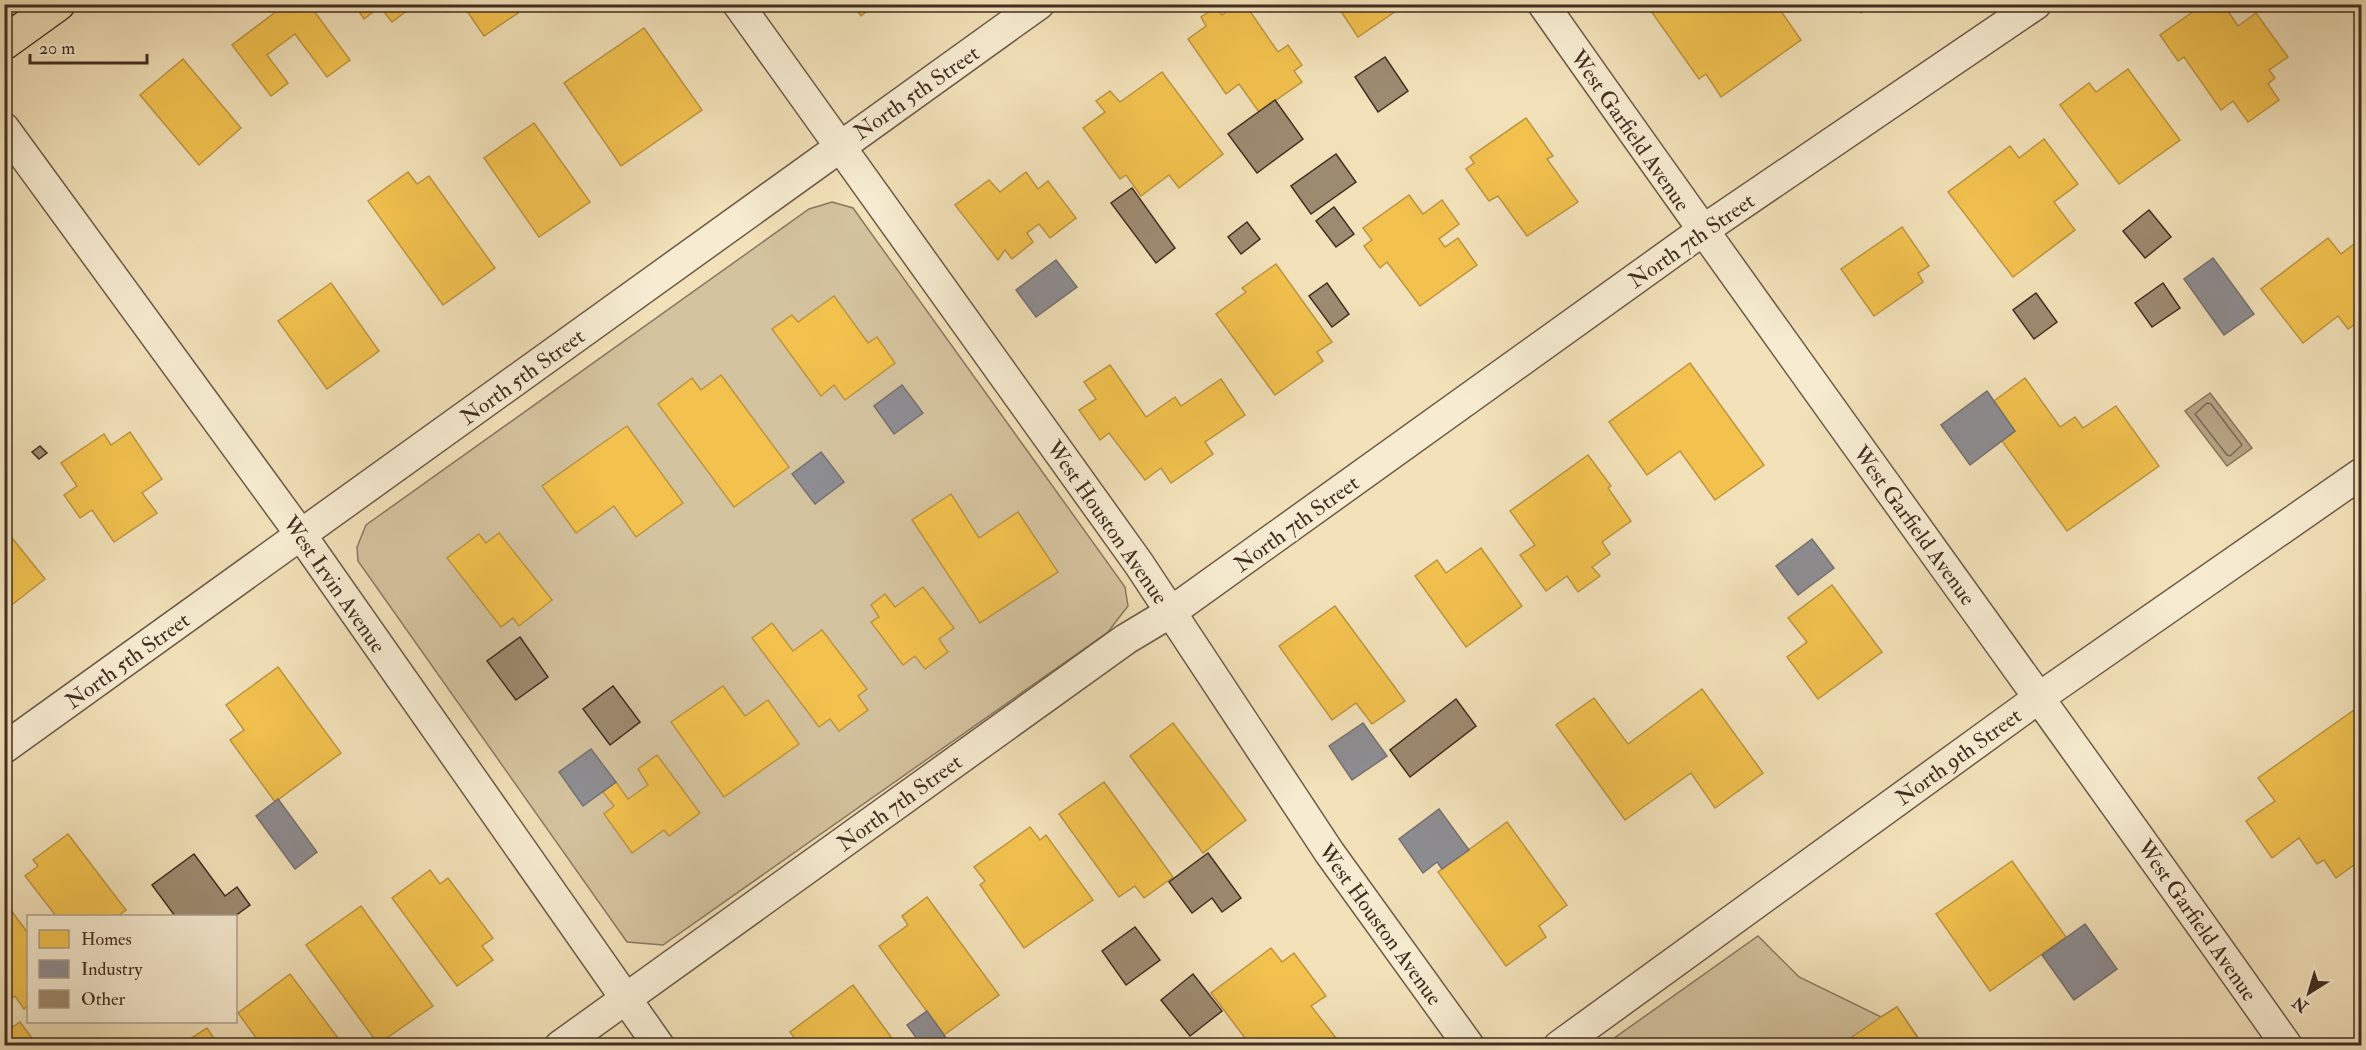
<svg xmlns="http://www.w3.org/2000/svg" width="2366" height="1050" font-family="'IM FELL Double Pica',serif">
<rect width="100%" height="100%" fill="#f2e1b9"/>
<filter id="stains"><feTurbulence type="fractalNoise" baseFrequency=".00333" numOctaves="4"/><feColorMatrix values="0 0 0 0 .2 0 0 0 0 .09 0 0 0 0 .02 0 0 0 .5 -.17"/></filter>
<radialGradient id="worn" r=".72"><stop offset=".6" stop-color="#630" stop-opacity="0"/><stop offset="1" stop-color="#630" stop-opacity=".3"/></radialGradient>
<g fill="#d4c39f" stroke="#8a7860" stroke-width="1.5">
<polygon points="832,202 853,208 1125,587 1128,606 1108,632 663,945 627,942 358,561 357,547 366,525 809,209"/>
<polygon points="1758,936 1799,977 1881,1017 1897,1007 1923,1045 1603,1046"/>
</g>
<polygon fill="#b6a486" stroke="#87755e" stroke-width="1.5" points="2210,393 2252,448 2227,466 2185,411"/>
<g fill="#f2c14e" stroke="#bd9541" stroke-width="1.5">
<polygon points="286,4 309,4 350,60 327,77 295,34 267,55 288,83 271,96 232,45"/>
<polygon points="354,4 416,4 392,22 380,7 364,19"/>
<polygon points="440,4 456,4 446,12"/>
<polygon points="462,4 512,4 518,13 484,36"/>
<polygon points="852,4 876,4 861,16"/>
<polygon points="1237,4 1245,4 1278,52 1288,45 1302,65 1294,71 1302,82 1259,112 1239,84 1226,94 1188,39 1206,26 1201,17 1216,7 1222,15"/>
<polygon points="1336,4 1404,4 1405,5 1358,37"/>
<polygon points="1646,4 1718,4 1724,12 1730,7 1729,4 1776,4 1801,40 1721,97 1706,74 1699,79"/>
<polygon points="1855,4 1873,4 1861,13"/>
<polygon points="2204,4 2223,4 2238,26 2256,13 2288,57 2269,70 2275,78 2268,84 2279,100 2248,122 2233,101 2221,110 2184,57 2178,61 2160,35"/>
<polygon points="644,28 702,110 621,166 564,83"/>
<polygon points="183,59 241,128 199,165 140,95"/>
<polygon points="2128,69 2180,140 2119,184 2060,105 2089,83 2096,92"/>
<polygon points="1162,72 1223,154 1179,188 1169,175 1141,196 1126,175 1120,179 1083,128 1105,112 1096,101 1110,91 1120,102"/>
<polygon points="1526,118 1553,156 1547,159 1578,202 1527,236 1498,196 1489,201 1466,169 1474,163 1470,157"/>
<polygon points="534,123 590,202 539,237 484,158"/>
<polygon points="2044,139 2078,184 2054,202 2075,230 2013,277 1948,192 2010,146 2019,158"/>
<polygon points="408,172 417,184 429,176 495,268 443,305 368,201"/>
<polygon points="1026,172 1038,189 1048,181 1076,218 1050,238 1039,224 1027,233 1033,242 1012,259 1005,250 998,260 955,205 989,180 1000,192"/>
<polygon points="1409,195 1423,214 1442,200 1459,224 1439,239 1445,247 1458,238 1477,265 1420,306 1387,262 1380,268 1364,246 1372,240 1363,228"/>
<polygon points="1902,227 1929,266 1918,273 1923,282 1874,316 1841,269"/>
<polygon points="2328,238 2341,254 2362,238 2362,319 2348,329 2338,316 2303,343 2261,289"/>
<polygon points="1276,264 1332,342 1317,352 1323,361 1275,395 1216,314 1246,292 1242,288"/>
<polygon points="331,283 379,351 327,389 278,321"/>
<polygon points="834,296 868,343 877,337 895,363 845,400 834,385 821,396 772,329 792,315 798,322"/>
<polygon points="1690,363 1764,465 1715,500 1680,451 1647,475 1609,422"/>
<polygon points="1110,365 1146,417 1175,397 1181,406 1221,379 1245,415 1205,442 1213,454 1171,483 1161,468 1145,480 1109,433 1100,440 1079,410 1096,399 1084,382"/>
<polygon points="721,375 789,467 734,507 658,404 692,378 701,390"/>
<polygon points="2025,378 2060,427 2075,417 2083,428 2116,406 2159,466 2067,531 2002,441 2015,431 1994,401"/>
<polygon points="627,426 683,503 636,537 614,506 576,533 542,486"/>
<polygon points="130,432 162,479 142,493 157,513 114,542 92,510 80,518 64,495 77,486 61,463 104,434 111,445"/>
<polygon points="1588,455 1611,486 1608,488 1631,521 1602,542 1610,554 1592,567 1600,576 1578,592 1567,576 1546,591 1520,555 1535,545 1510,511"/>
<polygon points="951,494 979,538 1018,512 1058,572 980,623 912,520"/>
<polygon points="4,528 45,579 4,611"/>
<polygon points="499,533 552,600 519,626 513,618 501,627 447,558 479,534 486,543"/>
<polygon points="1481,548 1522,606 1466,647 1415,576 1437,560 1446,573"/>
<polygon points="1832,585 1882,652 1818,699 1787,657 1807,642 1788,618"/>
<polygon points="923,587 954,628 939,639 948,652 925,669 915,656 903,665 871,622 879,617 871,605 885,594 895,607"/>
<polygon points="1335,606 1405,701 1372,724 1356,703 1332,720 1279,646"/>
<polygon points="772,623 793,651 822,630 867,689 858,696 868,710 839,731 830,719 819,727 752,638"/>
<polygon points="278,667 341,753 275,802 230,740 244,730 226,705"/>
<polygon points="723,686 745,716 768,700 799,744 724,797 671,722"/>
<polygon points="1702,689 1763,773 1715,808 1691,773 1625,820 1556,725 1594,698 1628,744"/>
<polygon points="2354,710 2362,720 2362,859 2336,878 2324,860 2317,864 2299,838 2272,858 2246,821 2275,801 2258,778"/>
<polygon points="1173,723 1246,820 1203,853 1130,756"/>
<polygon points="657,755 700,813 669,836 664,830 632,853 604,814 614,806 603,792 616,782 628,799 648,785 638,769"/>
<polygon points="1104,782 1173,877 1144,898 1135,886 1119,897 1059,814"/>
<polygon points="1507,822 1567,905 1539,926 1546,937 1506,966 1438,872"/>
<polygon points="1030,827 1040,840 1046,835 1093,900 1024,948 980,885 985,881 974,867"/>
<polygon points="68,834 126,910 118,916 56,916 25,876 38,866 33,860"/>
<polygon points="2012,861 2066,937 1990,991 1936,914"/>
<polygon points="430,870 440,884 448,878 493,938 482,946 493,960 457,986 392,898"/>
<polygon points="927,897 999,995 944,1035 879,946 908,925 902,916"/>
<polygon points="4,901 28,933 28,1005 24,1009 15,996 7,1002 4,999"/>
<polygon points="361,906 433,1006 378,1044 306,945"/>
<polygon points="1271,948 1282,962 1294,953 1326,996 1311,1006 1336,1038 1327,1046 1251,1046 1211,993"/>
<polygon points="290,974 344,1046 262,1046 238,1013"/>
<polygon points="853,985 894,1041 889,1046 800,1046 790,1032"/>
<polygon points="1897,1007 1923,1046 1839,1046 1881,1017"/>
<polygon points="20,1022 38,1046 4,1046 4,1033"/>
<polygon points="207,1028 219,1046 187,1046 185,1042"/>
</g>
<g fill="#8d8d92" stroke="#767070" stroke-width="1.5">
<polygon points="2213,258 2254,314 2224,335 2184,279"/>
<polygon points="1056,260 1077,287 1036,317 1016,290"/>
<polygon points="902,385 923,413 894,434 874,406"/>
<polygon points="1987,391 2015,431 1970,465 1941,425"/>
<polygon points="821,452 844,482 815,504 792,474"/>
<polygon points="1812,539 1834,568 1798,595 1776,566"/>
<polygon points="1363,723 1387,756 1352,780 1329,746"/>
<polygon points="591,749 616,782 583,806 559,772"/>
<polygon points="278,799 317,852 295,869 256,816"/>
<polygon points="1439,809 1469,850 1442,869 1437,862 1423,873 1399,839"/>
<polygon points="2085,924 2117,969 2074,1000 2042,955"/>
<polygon points="927,1011 944,1035 951,1046 922,1046 907,1025"/>
</g>
<g fill="none" stroke-linecap="round" stroke-linejoin="round">
<polygon stroke="#7c6954" stroke-width="1.5" points="2207,403 2211,404 2242,445 2230,456 2227,455 2195,414"/>
</g>
<g fill="#9d8b71" stroke="#412e22" stroke-width="1.5">
<polygon points="1385,57 1408,91 1378,112 1355,77"/>
<polygon points="1275,100 1303,139 1257,173 1228,134"/>
<polygon points="1336,154 1356,182 1311,214 1291,186"/>
<polygon points="1132,188 1175,248 1156,263 1111,203"/>
<polygon points="1334,207 1354,234 1336,247 1316,221"/>
<polygon points="2149,210 2171,237 2145,258 2123,231"/>
<polygon points="1247,222 1260,239 1241,254 1228,237"/>
<polygon points="1327,283 1349,314 1332,327 1309,296"/>
<polygon points="2163,283 2180,308 2152,327 2135,303"/>
<polygon points="2036,293 2057,322 2034,339 2013,310"/>
<polygon points="40,446 47,453 39,459 32,452"/>
<polygon points="520,637 548,677 516,700 487,661"/>
<polygon points="613,686 640,722 610,745 583,709"/>
<polygon points="1456,699 1476,726 1410,777 1390,750"/>
<polygon points="1208,853 1241,898 1222,912 1212,898 1192,913 1169,882"/>
<polygon points="194,854 225,896 237,887 250,905 235,916 175,916 152,885"/>
<polygon points="1135,927 1160,960 1126,985 1102,951"/>
<polygon points="1193,974 1222,1011 1190,1036 1161,1000"/>
</g>
<g fill="none" stroke-linecap="round" stroke-linejoin="round">
<g stroke="#6d5b48" stroke-width="33">
<g id="street">
<polyline points="738,4 1139,564 1329,852 1469,1046"/>
<path d="M1543,4C1788,353 2041,697 2287,1046"/>
<polyline points="4,128 301,535 659,1046"/>
<polyline points="4,748 1039,4"/>
<polyline points="560,1046 1126,639 1171,612 1702,231 2036,4"/>
<polyline points="1559,1046 2040,697 2362,473"/>
</g>
</g>
<g stroke="#412e22" stroke-width="36">
<polyline id="primary" points="4,43 58,4"/>
</g>
<use href="#street" stroke="#f7ecd2" stroke-width="30"/>
<use href="#primary" stroke="#f2e1b9" stroke-width="33"/>
</g>
<g text-anchor="middle" stroke-width="6" stroke-linejoin="round" paint-order="stroke">
<g font-size="22" fill="#412e22" stroke="#f7ecd2">
<text transform="translate(916 92) rotate(-35)" y="8">North 5th Street</text>
<text transform="translate(1631 130) rotate(55)" y="8">West Garfield Avenue</text>
<text transform="translate(1691 240) rotate(-35)" y="8">North 7th Street</text>
<text transform="translate(522 376) rotate(-36)" y="8">North 5th Street</text>
<text transform="translate(1108 522) rotate(55)" y="8">West Houston Avenue</text>
<text transform="translate(1296 523) rotate(-36)" y="8">North 7th Street</text>
<text transform="translate(1915 525) rotate(54)" y="8">West Garfield Avenue</text>
<text transform="translate(335 584) rotate(55)" y="8">West Irvin Avenue</text>
<text transform="translate(127 660) rotate(-36)" y="8">North 5th Street</text>
<text transform="translate(1958 756) rotate(-36)" y="8">North 9th Street</text>
<text transform="translate(899 802) rotate(-36)" y="8">North 7th Street</text>
<text transform="translate(2198 920) rotate(55)" y="8">West Garfield Avenue</text>
<text transform="translate(1381 924) rotate(54)" y="8">West Houston Avenue</text>
</g>
</g>
<rect width="2366" height="1050" fill="none" stroke="#f2e1b9" stroke-width="24"/>
<rect x="6" y="6" width="2354" height="1038" fill="none" stroke="#412e22" stroke-width="3"/>
<rect x="12" y="12" width="2342" height="1026" fill="none" stroke="#412e22" stroke-width="1.5"/>
<rect x="27" y="915" width="210" height="108" fill="#f7ecd2" stroke="#aea08c" stroke-width="1.5"/>
<rect x="39" y="930" width="30" height="18" fill="#f2c14e" stroke="#aea08c" stroke-width="1.5"/>
<text x="81" y="945" font-size="18" fill="#412e22">Homes</text>
<rect x="39" y="960" width="30" height="18" fill="#8d8d92" stroke="#aea08c" stroke-width="1.5"/>
<text x="81" y="975" font-size="18" fill="#412e22">Industry</text>
<rect x="39" y="990" width="30" height="18" fill="#9d8b71" stroke="#aea08c" stroke-width="1.5"/>
<text x="81" y="1005" font-size="18" fill="#412e22">Other</text>
<g transform="translate(2309 993) rotate(217)" stroke="#f7ecd2" stroke-width="4.5" paint-order="stroke">
<path d="M0-4.5L10 22L0 15L-10 22Z" fill="#412e22"/>
<text y="-9" font-size="16" font-weight="bold" text-anchor="middle" fill="#412e22">N</text>
</g>
<path d="M30 54v9h117v-9" fill="none" stroke="#412e22" stroke-width="3"/>
<text x="39" y="54" font-size="18" fill="#412e22" stroke="#f7ecd2" stroke-width="4.5" paint-order="stroke">20 m</text>
<rect width="100%" height="100%" filter="url(#stains)"/>
<rect width="100%" height="100%" fill="url(#worn)"/>
</svg>
